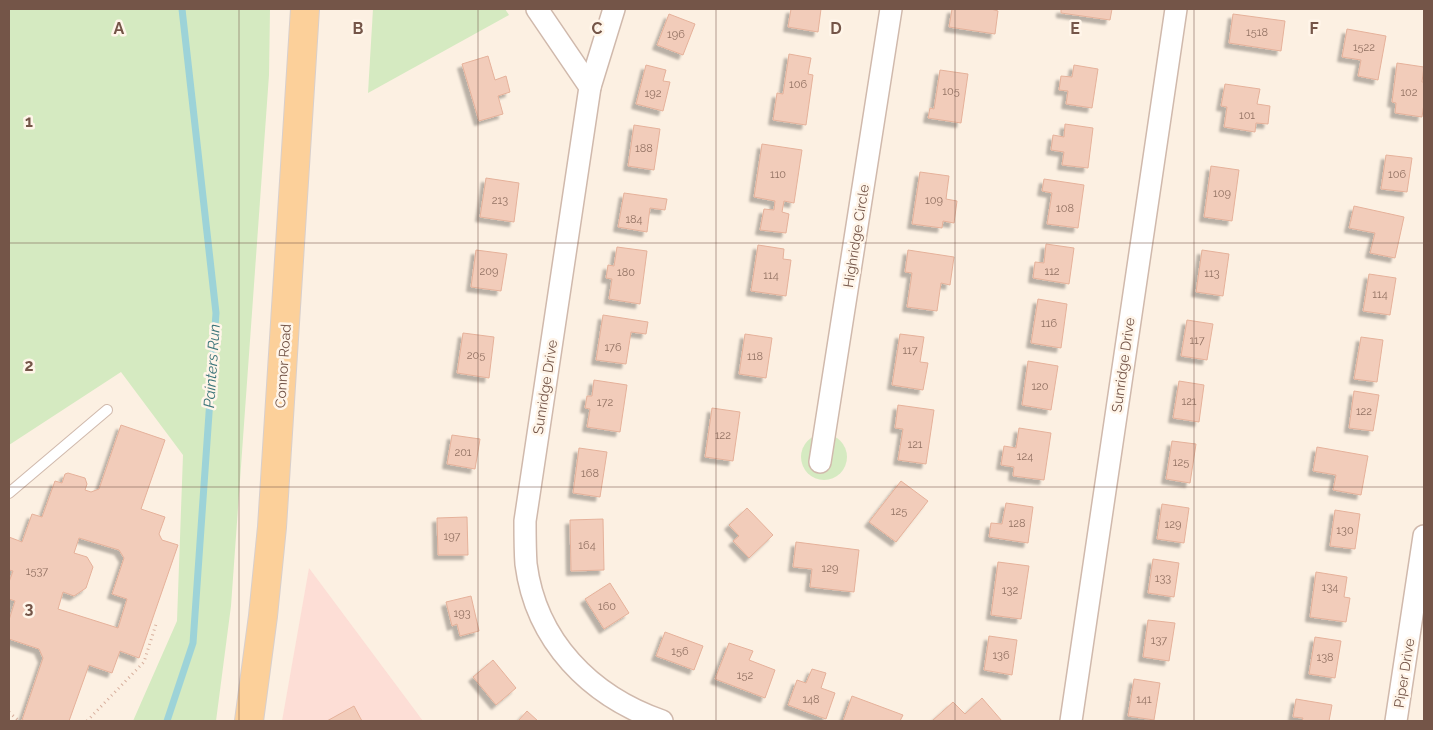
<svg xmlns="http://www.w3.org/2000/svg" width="1433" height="730" font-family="Raleway,sans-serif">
<defs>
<filter id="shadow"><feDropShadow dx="-4.5" dy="4.5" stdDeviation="1" flood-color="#0004"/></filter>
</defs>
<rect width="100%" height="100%" fill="#fcf0e2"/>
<polygon fill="#fdded6" points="309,568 423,721 282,721"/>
<g fill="#d5eac1">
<polygon points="9,9 270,9 269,75 231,606 216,721 133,721 177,621 183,455 121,372 9,445"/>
<polygon points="373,9 505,9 509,15 368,93"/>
<circle cx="824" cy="457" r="23"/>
</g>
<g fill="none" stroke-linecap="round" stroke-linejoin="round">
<polyline stroke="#9dd3d8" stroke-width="7" points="167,721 193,643 216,313 182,9"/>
</g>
<g fill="#f2ccba" stroke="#e5b19a" fill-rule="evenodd" filter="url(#shadow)">
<polygon points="791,9 821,9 818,32 788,27"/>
<polygon points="952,9 991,9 998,11 995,34 949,27"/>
<polygon points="1061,9 1112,9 1110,20 1061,13"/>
<polygon points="669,14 695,24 683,55 657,45"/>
<polygon points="1233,14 1285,21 1281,51 1229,43"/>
<polygon points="1347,29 1386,36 1378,80 1358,76 1361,60 1342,57"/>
<polygon points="789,54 811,58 808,74 813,75 806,125 773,120 777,93 783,94"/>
<polygon points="488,56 495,80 506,76 510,92 498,96 503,114 479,121 462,64"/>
<polygon points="1397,63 1424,67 1422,82 1424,82 1424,104 1422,117 1395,113 1396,103 1392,102"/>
<polygon points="646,65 666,70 663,81 670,82 663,111 636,104"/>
<polygon points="1074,65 1098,69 1092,108 1066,104 1068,91 1059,90 1061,76 1072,77"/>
<polygon points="940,70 968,74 961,123 928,118 930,108 934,109"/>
<polygon points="1225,84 1260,89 1257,104 1270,106 1268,124 1256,123 1255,132 1224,127 1227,107 1221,106"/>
<polygon points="1065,124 1093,128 1088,168 1062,165 1064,152 1051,150 1053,135 1064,137"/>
<polygon points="634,125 660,129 654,170 628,166"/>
<polygon points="762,144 802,150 794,203 784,201 782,212 789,214 786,233 760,230 764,209 774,210 775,201 754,197"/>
<polygon points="1386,155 1412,158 1407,192 1381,189"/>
<polygon points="1211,166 1239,170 1232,221 1204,217"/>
<polygon points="920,172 949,176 946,199 957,201 954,223 943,221 942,228 912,224"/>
<polygon points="486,178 519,183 514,222 480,217"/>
<polygon points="1044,179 1084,185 1078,228 1047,224 1052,193 1042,191"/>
<polygon points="624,193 667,199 665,210 650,208 647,232 618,227"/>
<polygon points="1354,206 1404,217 1395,258 1370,253 1375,233 1349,228"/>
<polygon points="1046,244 1074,248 1069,284 1033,278 1035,262 1044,263"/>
<polygon points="758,245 784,249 783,259 791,260 786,296 751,291"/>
<polygon points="617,247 647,251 640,304 609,299 612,279 606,278 608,265 614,266"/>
<polygon points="476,250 507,254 501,291 471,287"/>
<polygon points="908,250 954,257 950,285 941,283 937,311 907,307 912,273 905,272"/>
<polygon points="1202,250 1229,254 1223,296 1196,292"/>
<polygon points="1369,274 1396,278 1390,315 1363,311"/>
<polygon points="1038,299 1067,304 1061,348 1031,343"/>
<polygon points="603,315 648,322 646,334 631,332 626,364 596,360"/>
<polygon points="1187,320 1213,324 1207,360 1181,356"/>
<polygon points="463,333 494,337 489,378 457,373"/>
<polygon points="745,334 772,338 766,378 739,374"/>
<polygon points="900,334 924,337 920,362 928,363 923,390 892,385"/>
<polygon points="1361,337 1383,340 1377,382 1354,379"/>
<polygon points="1028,361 1058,366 1051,410 1022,405"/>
<polygon points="594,380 627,385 620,432 587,427 590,409 585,408 587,396 592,396"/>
<polygon points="1179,381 1204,385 1199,422 1173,418"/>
<polygon points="1354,391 1379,395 1373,431 1349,428"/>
<polygon points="898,405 934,410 926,464 898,460 903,429 895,428"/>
<polygon points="712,408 740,412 733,461 705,457"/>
<path d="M121,425L165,440L141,509L165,517L159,534L162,540L178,545L139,658L120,651L112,673L89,665L69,721H27L22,720L43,658L39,649L9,639V620L15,601L9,599V582L13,571L9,570V537L22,542L32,514L42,517L55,481L62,483L65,474L68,473L85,478L87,484L85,490L91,492L99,489ZM79,538L119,550L124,558L112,594L127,599L118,628L58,609L63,592L74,596L86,588L93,567L87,557L74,553Z"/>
<polygon points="1019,428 1051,433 1044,480 1013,476 1014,467 1001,465 1004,446 1016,448"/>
<polygon points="452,435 480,439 475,469 447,464"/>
<polygon points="1172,441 1196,444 1190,483 1166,479"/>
<polygon points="1317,447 1368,456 1361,495 1333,490 1336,475 1313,471"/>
<polygon points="579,448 607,452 600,497 573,493"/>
<polygon points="901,481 928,501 896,542 869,522"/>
<polygon points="1006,503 1033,507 1028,543 989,537 991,523 1002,524"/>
<polygon points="1162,504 1189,508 1184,543 1157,539"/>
<polygon points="747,508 773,535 749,558 733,541 739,536 729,525"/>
<polygon points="1335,510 1360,514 1355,549 1330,546"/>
<polygon points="467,517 468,555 438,555 437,518"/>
<polygon points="603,519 604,570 571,571 570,520"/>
<polygon points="796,542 859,550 854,592 810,587 812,569 793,567"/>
<polygon points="1153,559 1179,563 1174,597 1148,593"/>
<polygon points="998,562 1029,566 1021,619 991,615"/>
<polygon points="1316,572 1347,577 1344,597 1350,598 1346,622 1310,617"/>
<polygon points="610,583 629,613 604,629 585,599"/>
<polygon points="471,596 479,631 460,636 457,624 452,626 446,602"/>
<polygon points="1148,620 1175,623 1169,661 1143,657"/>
<polygon points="665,632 703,646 694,670 656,656"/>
<polygon points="989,636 1017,640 1012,675 984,670"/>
<polygon points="1315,637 1341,641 1335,678 1309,674"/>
<polygon points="729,643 753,651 749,660 775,670 765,698 715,679"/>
<polygon points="493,660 516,688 496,705 473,677"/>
<polygon points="812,669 826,673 821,688 835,693 826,719 788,705 797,680 806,683"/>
<polygon points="1134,679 1160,683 1154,720 1128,716"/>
<polygon points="852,696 903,715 900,721 843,721"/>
<polygon points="982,698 1002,721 932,721 953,702 965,714"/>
<polygon points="1296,699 1332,705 1329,721 1302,721 1303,718 1293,717"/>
<polygon points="354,706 362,721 327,721"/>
<polygon points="527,711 538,721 518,721"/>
</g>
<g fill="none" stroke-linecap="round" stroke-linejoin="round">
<g stroke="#d0b9ac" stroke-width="12">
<polyline id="service" points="9,493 107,410"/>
</g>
<g stroke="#d0b9ac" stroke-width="24">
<g id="minor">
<path d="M537,9L590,87L525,521C525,535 525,550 526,564C536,641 590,696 662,721"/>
<polyline points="590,87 614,9"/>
<polyline points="820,462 891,9"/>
<polyline points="1071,721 1176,9"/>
<polyline points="1396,721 1424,536"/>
</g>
</g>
<g stroke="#d8cfcc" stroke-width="30">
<polyline id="primary" points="249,721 263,616 272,527 305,9"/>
</g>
<g stroke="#d7af9d" stroke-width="3" stroke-dasharray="1 4" stroke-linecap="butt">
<polyline points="9,712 19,721"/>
<polyline points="87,721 144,662 157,621"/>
</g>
<use href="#service" stroke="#fff" stroke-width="10"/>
<use href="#minor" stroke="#fff" stroke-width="21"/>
<use href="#primary" stroke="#fcd09a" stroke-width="28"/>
</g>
<path fill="none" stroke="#745548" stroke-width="1" stroke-opacity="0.55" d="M239,9V721M478,9V721M716,9V721M955,9V721M1194,9V721M9,243H1424M9,487H1424"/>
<g text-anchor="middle" stroke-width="5" stroke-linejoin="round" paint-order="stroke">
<g font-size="11" fill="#947364">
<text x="1257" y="36">1518</text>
<text x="676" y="38">196</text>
<text x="1364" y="51">1522</text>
<text x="798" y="88">106</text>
<text x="951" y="95">105</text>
<text x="1409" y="96">102</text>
<text x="653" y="97">192</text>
<text x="1247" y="119">101</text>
<text x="644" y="152">188</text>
<text x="778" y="178">110</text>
<text x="1397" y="178">106</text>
<text x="1222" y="197">109</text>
<text x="500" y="204">213</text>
<text x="934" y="204">109</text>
<text x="1065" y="212">108</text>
<text x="634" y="223">184</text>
<text x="489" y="275">209</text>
<text x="1052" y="275">112</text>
<text x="626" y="276">180</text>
<text x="1212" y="277">113</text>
<text x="771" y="279">114</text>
<text x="1380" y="298">114</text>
<text x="1049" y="327">116</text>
<text x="1197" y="344">117</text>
<text x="613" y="351">176</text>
<text x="910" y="354">117</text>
<text x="476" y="359">205</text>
<text x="755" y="360">118</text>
<text x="1040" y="390">120</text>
<text x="1189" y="405">121</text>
<text x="605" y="406">172</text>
<text x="1364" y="415">122</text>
<text x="723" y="439">122</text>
<text x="915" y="448">121</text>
<text x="463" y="456">201</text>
<text x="1025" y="460">124</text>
<text x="1181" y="466">125</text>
<text x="590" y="477">168</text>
<text x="899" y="515">125</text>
<text x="1017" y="527">128</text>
<text x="1173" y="528">129</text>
<text x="1345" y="534">130</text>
<text x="452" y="540">197</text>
<text x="587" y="549">164</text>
<text x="830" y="572">129</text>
<text x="37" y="575">1537</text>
<text x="1163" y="582">133</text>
<text x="1330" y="591">134</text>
<text x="1010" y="594">132</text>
<text x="607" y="610">160</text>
<text x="462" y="617">193</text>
<text x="1159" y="644">137</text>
<text x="680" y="655">156</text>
<text x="1001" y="659">136</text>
<text x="1325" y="661">138</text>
<text x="745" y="679">152</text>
<text x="811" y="703">148</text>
<text x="1144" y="703">141</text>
</g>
<g font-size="14" fill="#745548" stroke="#fff5e9">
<text transform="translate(856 236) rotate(-81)" y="5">Highridge Circle</text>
<text transform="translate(1123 365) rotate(-82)" y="5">Sunridge Drive</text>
<text transform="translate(283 366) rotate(-86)" y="5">Connor Road</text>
<text transform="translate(545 387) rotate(-81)" y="5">Sunridge Drive</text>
<text transform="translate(1404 673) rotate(-81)" y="5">Piper Drive</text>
</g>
<g font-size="15" font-style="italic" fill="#3c757a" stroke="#fff5e9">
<text transform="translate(212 366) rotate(-86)" y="5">Painters Run</text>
</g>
</g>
<g font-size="16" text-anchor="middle" font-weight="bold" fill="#745548" stroke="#fff5e9" stroke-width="5" stroke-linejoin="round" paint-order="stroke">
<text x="119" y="34">A</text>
<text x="358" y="34">B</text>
<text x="597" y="34">C</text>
<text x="836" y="34">D</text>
<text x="1075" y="34">E</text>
<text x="1314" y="34">F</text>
<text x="29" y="127">1</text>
<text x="29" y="371">2</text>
<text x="29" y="614">3</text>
</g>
<rect width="1433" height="730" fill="none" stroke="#745548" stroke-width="20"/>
</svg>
